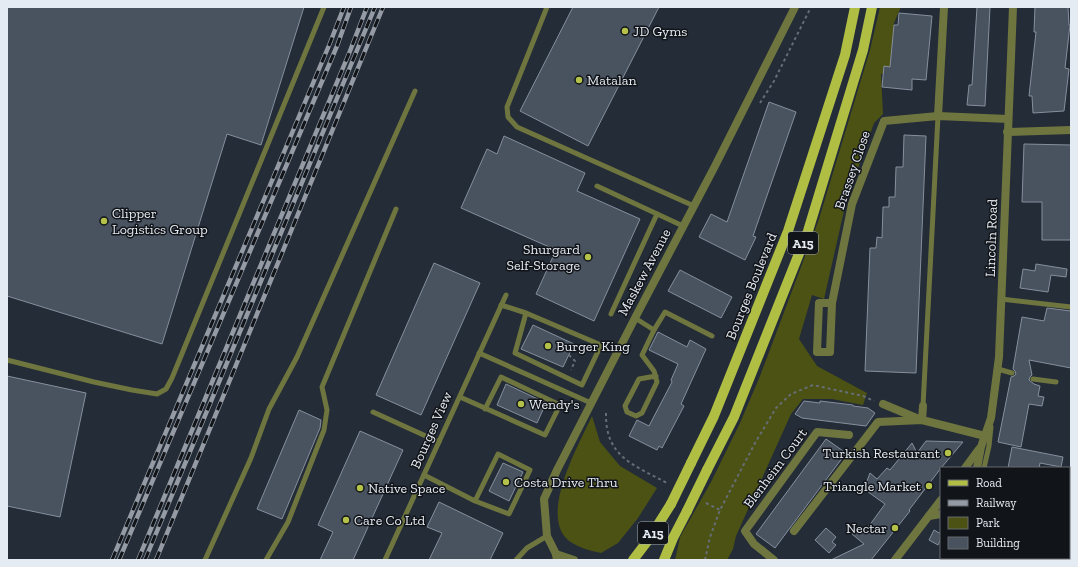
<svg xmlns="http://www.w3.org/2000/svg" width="1078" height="567" font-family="'Zilla Slab',serif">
<rect width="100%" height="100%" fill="#242c37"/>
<g fill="#4c5213">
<polygon points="880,7 901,7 894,23 893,73 881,74 883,114 874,123 846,202 824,299 812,295 799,339 817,366 867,393 863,405 832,399 803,399 791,414 736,536 733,549 727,560 675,560 680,537 711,482 740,423 760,376 795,283 819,219 870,50"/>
<path d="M592,416L600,442L620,466L657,488L638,518L618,543L601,553C591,551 572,546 565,537C542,509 579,444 592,416Z"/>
</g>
<g fill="#49525f" stroke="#858f9d">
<polygon points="7,7 304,7 261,145 227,134 162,344 7,296"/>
<polygon points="573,7 659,7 588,146 520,111"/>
<polygon points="977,7 990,7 985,106 967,105 969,85 972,85"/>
<polygon points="1035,7 1068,7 1069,25 1070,25 1065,68 1069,69 1064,111 1033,113 1032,96 1029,96 1036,32 1034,32"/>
<polygon points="899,13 932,16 926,80 912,79 912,90 882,87 884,66 890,67 894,25 898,25"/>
<polygon points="769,102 796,112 753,236 756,237 745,260 699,237 711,214 727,222"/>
<polygon points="904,135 926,136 916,373 865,371 870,248 876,248 877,237 882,238 883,207 889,207 889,197 895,197 896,167 903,167"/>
<polygon points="504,136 585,173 577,191 640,219 594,321 536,294 556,250 461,208 487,149 497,154"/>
<polygon points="1024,144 1071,145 1071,240 1042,240 1042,202 1022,202"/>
<polygon points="434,263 480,283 421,415 376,395"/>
<polygon points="1036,264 1067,269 1066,277 1051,275 1048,292 1020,288 1023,269 1035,271"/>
<polygon points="680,270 732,297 721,318 668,291"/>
<polygon points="1047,308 1071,311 1071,368 1029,360 1032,375 1030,377 1029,380 1034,384 1040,386 1038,396 1044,397 1042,406 1029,404 1021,447 998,442 1011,377 1014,376 1016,374 1015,371 1013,369 1022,317 1044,321"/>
<polygon points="533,325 574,344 563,367 521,349"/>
<polygon points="658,332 687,347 690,340 706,349 681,404 684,406 662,448 659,446 657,450 629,436 637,420 649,426 672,382 671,380 678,364 649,350"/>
<polygon points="7,376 86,393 60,517 7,506"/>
<polygon points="506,384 546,403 537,423 497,405"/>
<polygon points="804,401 820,403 820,401 853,405 853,406 868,408 875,413 866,426 802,418 795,414"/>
<polygon points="299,410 321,420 320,428 282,519 257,509"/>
<polygon points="360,431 403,450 353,560 320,560 333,532 318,525"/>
<polygon points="826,439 846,453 775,548 756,534"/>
<polygon points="926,441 963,442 941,468 909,510 910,511 871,560 831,560 864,544 852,534 869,526 885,504 864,489 870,473 877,479 887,468 890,470 912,443 917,453"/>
<polygon points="1012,447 1063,457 1061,467 1040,463 1039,468 1008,468"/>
<polygon points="503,463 523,472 509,501 489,491"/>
<polygon points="439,502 503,533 490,560 429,560 442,533 427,527"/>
<polygon points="826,528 836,537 832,542 836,545 829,553 815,540"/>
<polygon points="934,530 941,534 941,539 938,545 929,540"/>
</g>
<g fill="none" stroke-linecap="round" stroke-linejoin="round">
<g stroke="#666d77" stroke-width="2" stroke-dasharray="3 3" stroke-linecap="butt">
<polyline points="760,103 774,81 811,7"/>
<polyline points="569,355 575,361 571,370"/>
<path d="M606,413C605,457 634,465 667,483"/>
<polyline points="706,503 720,510"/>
<polyline points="705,560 710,537 720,510 755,443 776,408 791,394 813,385 863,396 874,401"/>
</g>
<g stroke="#6e753f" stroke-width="5">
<polyline points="547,7 507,107 508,117 517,127 694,206"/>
<polyline points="597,186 683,226"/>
<polyline points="1001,299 1071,307"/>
<polyline points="501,305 526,313 601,345 582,385 515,353 526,313"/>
<polyline points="611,314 657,214"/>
<polyline points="635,318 654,330"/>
<polyline points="479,353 591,403"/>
<polyline points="7,360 94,382 132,390 157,394 166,389 172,378 324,7"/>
<polyline points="998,369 1012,373"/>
<polyline points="656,376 639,379 625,406 627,412 636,416 642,413 657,382 654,371 642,355 654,330 665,312 712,336"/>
<polyline points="1033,379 1056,382"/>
<polyline points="460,397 545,435 560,405 501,377 485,409"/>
<polyline points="923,406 938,116"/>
<polyline points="373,412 439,442"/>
<polyline points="984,468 989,446 991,427"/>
<polyline points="424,475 475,501 509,514 530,470 498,454 475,501"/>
<polyline points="205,560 251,458 269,409 297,357 415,91"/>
<polyline points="266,560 288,522 324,430 327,410 322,387 396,209"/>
<polyline points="385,560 506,295"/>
<polyline points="516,560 527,548 547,536"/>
<polyline points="964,560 964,558"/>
</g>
<polyline stroke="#6e753f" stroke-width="8" points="922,420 923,406"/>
<g stroke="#6e753f" stroke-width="8">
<polyline points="938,116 944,7"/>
<polyline points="1007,132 1071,130"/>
<polyline points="832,303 819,303 817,352 830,352 832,303 852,204 884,121 938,116 1008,119"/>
<polyline points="883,404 919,419"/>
<polyline points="794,531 878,422 922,420 985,436"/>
<polyline points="556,554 574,560"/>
<polyline points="557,560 556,554 547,536 544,499 557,470 635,318 715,166 795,7"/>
<polyline points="774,560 754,544 745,531 817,432 849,435"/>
</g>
<g stroke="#6e753f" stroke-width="8">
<polyline points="965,468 979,449"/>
<polyline points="977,468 981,447 991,418 999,357 1013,7"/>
<polyline points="929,516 941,514"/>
<polyline points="895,560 941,500"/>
<polyline points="956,560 957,558"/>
</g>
<g stroke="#b1be44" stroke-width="10">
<polyline points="691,463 714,416 788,231 845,55 855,7"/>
<polyline points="707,470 734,417 808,231 863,50 872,7"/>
<polyline points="633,560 649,539 671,504"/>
<polyline points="664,560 673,538 687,511"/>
</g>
<g stroke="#949ba4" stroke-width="4.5">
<g id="rail">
<polyline points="112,560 330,43 344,7"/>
<polyline points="119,560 337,46 351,7"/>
<polyline points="138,560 350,51 367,7"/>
<polyline points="145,560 375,7"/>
<polyline points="156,560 383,7"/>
</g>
</g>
<use href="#rail" stroke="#111419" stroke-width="3" stroke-dasharray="9" stroke-linecap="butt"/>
<g stroke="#b1be44" stroke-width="10">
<polyline points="671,504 691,463"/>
<polyline points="687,511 707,470"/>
</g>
</g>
<g fill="#b5c249" stroke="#111419" stroke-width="1.5">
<circle cx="625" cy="31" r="4"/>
<circle cx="579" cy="80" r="4"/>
<circle cx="104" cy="221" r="4"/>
<circle cx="588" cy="257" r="4"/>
<circle cx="548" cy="346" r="4"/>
<circle cx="521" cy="404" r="4"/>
<circle cx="948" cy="453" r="4"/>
<circle cx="506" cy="482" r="4"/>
<circle cx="929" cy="486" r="4"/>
<circle cx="360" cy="488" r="4"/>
<circle cx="346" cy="520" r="4"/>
<circle cx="895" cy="528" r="4"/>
</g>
<g text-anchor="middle" stroke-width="3" stroke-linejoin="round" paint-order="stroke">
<g fill="#111419" stroke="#a5aab1" stroke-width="1">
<rect x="788" y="232" width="30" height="22" rx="3"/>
<rect x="638" y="522" width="30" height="22" rx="3"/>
</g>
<g font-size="13" font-weight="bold" fill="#e5ebf2">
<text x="803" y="248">A15</text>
<text x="653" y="538">A15</text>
</g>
<g font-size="14" fill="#e5ebf2" stroke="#111419" text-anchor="start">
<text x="633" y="36">JD Gyms</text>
<text x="587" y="85">Matalan</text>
<text x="112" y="218">Clipper<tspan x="112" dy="16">Logistics Group</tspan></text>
<text x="580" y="254" text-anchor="end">Shurgard<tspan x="580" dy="16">Self-Storage</tspan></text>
<text x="556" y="351">Burger King</text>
<text x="529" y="409">Wendy's</text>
<text x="940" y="458" text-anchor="end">Turkish Restaurant</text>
<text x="514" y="487">Costa Drive Thru</text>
<text x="921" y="491" text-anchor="end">Triangle Market</text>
<text x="368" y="493">Native Space</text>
<text x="354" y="525">Care Co Ltd</text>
<text x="887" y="533" text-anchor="end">Nectar</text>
</g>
<g font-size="14" fill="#e5ebf2" stroke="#111419">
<text transform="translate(852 170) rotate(-71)" y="5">Brassey Close</text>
<text transform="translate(991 238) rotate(-88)" y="5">Lincoln Road</text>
<text transform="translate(644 272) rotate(-62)" y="5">Maskew Avenue</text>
<text transform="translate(751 286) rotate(-68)" y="5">Bourges Boulevard</text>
<text transform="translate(431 430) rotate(-66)" y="5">Bourges View</text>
<text transform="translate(775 468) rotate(-53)" y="5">Blenheim Court</text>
</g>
</g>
<rect width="1078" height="567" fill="none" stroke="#e5ebf2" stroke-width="16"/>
<rect x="940" y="467" width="130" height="92" fill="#111419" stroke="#666a70"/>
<rect x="948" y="480" width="20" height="6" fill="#b1be44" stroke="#666a70"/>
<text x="976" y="487" font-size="12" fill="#e5ebf2">Road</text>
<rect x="948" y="500" width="20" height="6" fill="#949ba4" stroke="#666a70"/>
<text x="976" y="507" font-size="12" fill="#e5ebf2">Railway</text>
<rect x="948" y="517" width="20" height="12" fill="#4c5213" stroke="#666a70"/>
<text x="976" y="527" font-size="12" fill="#e5ebf2">Park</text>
<rect x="948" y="537" width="20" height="12" fill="#49525f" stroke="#666a70"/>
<text x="976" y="547" font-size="12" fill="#e5ebf2">Building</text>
</svg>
